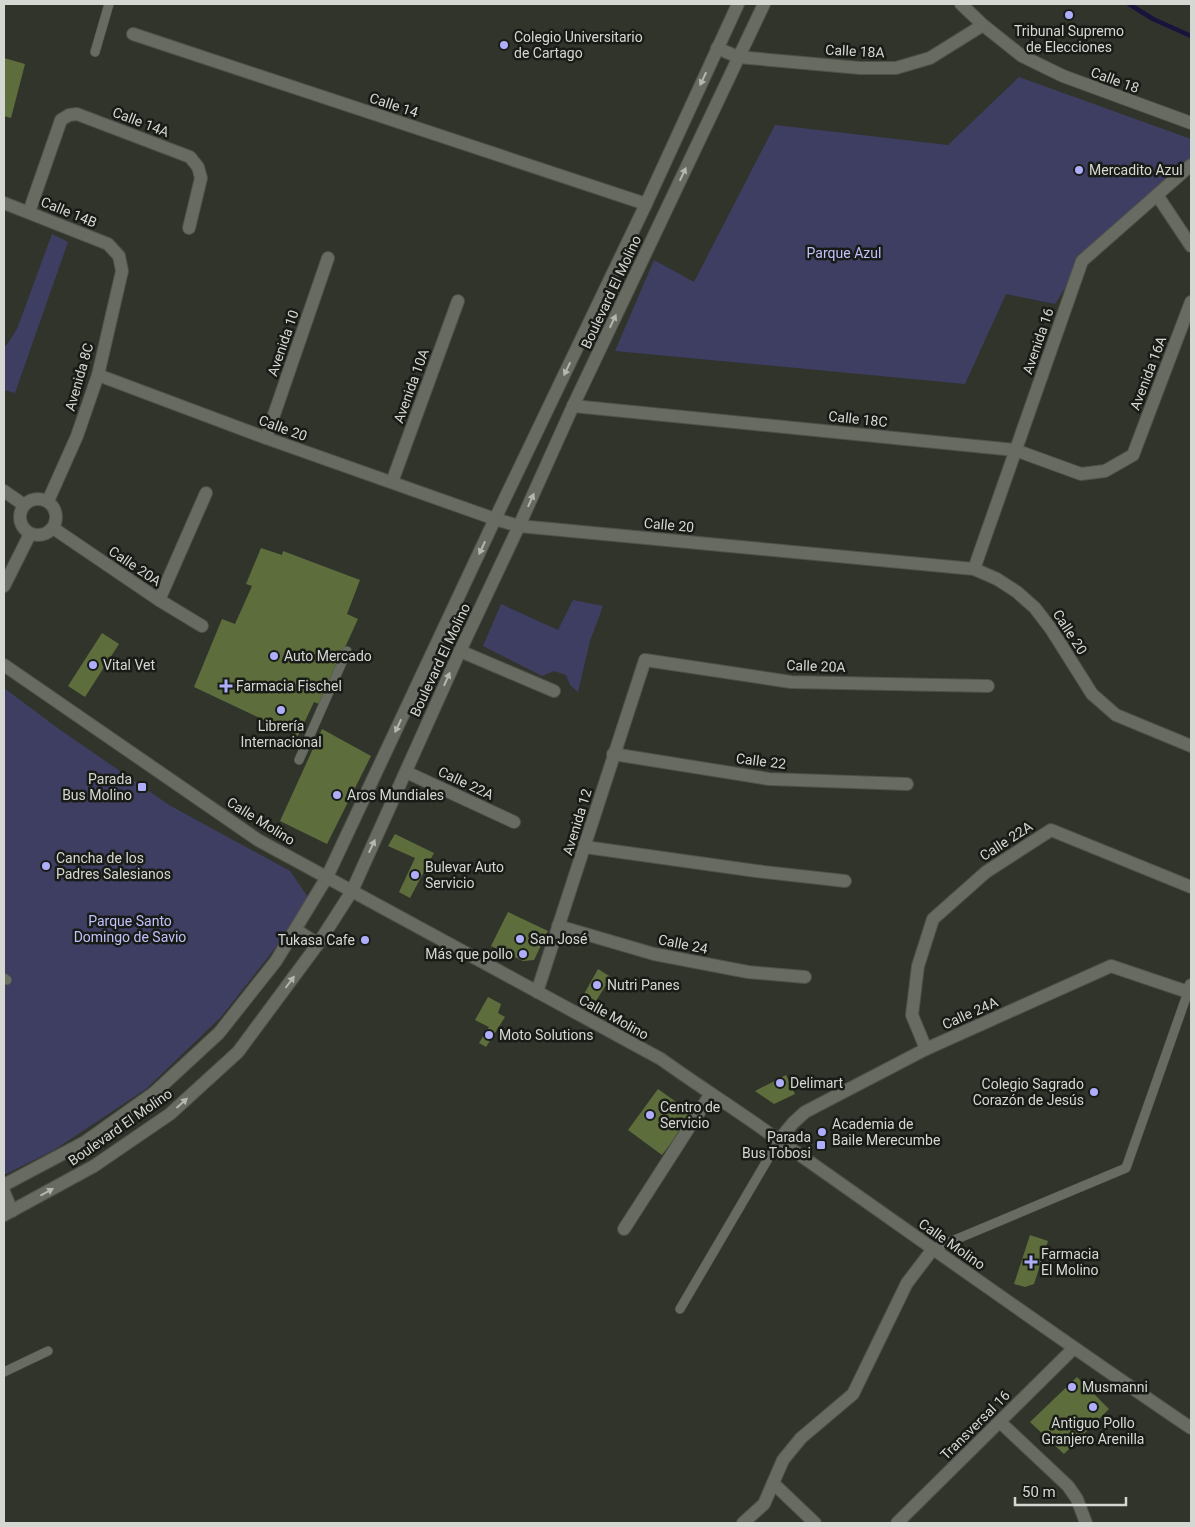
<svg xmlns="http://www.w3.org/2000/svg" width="1195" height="1527" font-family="Roboto,sans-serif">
<rect width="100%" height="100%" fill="#31342b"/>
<g fill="#3e3e63">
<polygon points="1019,77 1191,139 1191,158 1082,261 1055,304 1006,294 965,384 615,351 654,260 694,282 775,125 948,145"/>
<polygon points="52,234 68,242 15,393 4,390 4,346 6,346 17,329"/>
<polygon points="573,600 603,606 590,641 578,692 570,685 566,675 554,671 542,676 483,646 501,604 558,630"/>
<polygon points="4,688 59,729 169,805 290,871 308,897 283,938 221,1017 146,1089 54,1150 4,1175"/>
</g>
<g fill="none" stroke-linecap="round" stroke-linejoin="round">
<polyline stroke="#18133d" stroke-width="4.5" points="1129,4 1153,19 1191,36"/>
</g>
<g fill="#5d6e3c">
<polygon points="4,58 25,64 11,118 4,116"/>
<polygon points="261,548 282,555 283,551 360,580 347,614 358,619 319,704 314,702 298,736 194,687 222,619 235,624 252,586 246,584"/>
<polygon points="102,633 119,644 85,697 68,686"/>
<polygon points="322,729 371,756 327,844 280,821"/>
<polygon points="395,834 434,853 410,898 399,892 415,858 388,846"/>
<polygon points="508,912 548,931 534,960 523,961 491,946"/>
<polygon points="598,969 611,977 596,1001 584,994"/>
<polygon points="488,997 501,1004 498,1013 505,1017 486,1047 479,1043 489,1027 475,1020"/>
<polygon points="786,1075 795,1094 774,1104 755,1091"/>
<polygon points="658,1089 693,1114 662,1155 628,1130"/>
<polygon points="1030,1235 1048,1241 1034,1284 1025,1287 1014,1284"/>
<polygon points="1077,1377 1109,1409 1064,1454 1030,1422"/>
</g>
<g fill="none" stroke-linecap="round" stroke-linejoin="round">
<g stroke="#4e5149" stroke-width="10">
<g id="lane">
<polyline points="95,52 109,4"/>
<polyline points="299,760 347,651"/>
<polyline points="4,978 7,980"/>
<polyline points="933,1249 1126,1168 1188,992"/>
<polyline points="680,1309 779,1140"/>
<polyline points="4,1372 48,1351"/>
</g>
</g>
<g stroke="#4e5149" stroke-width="14">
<g id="street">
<polyline points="961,4 983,25 1022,56 1063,76 1191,123"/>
<polyline points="133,34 646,204"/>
<polyline points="717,48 738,57 860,68 896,68 930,58 983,25"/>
<polyline points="1157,195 1191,246"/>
<polyline points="4,203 108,244 119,256 122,271 98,375 77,436 48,501"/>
<polyline points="29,212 61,120 69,115 77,114 190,157 198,167 201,178 189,228"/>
<polyline points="98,375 266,438 495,519 519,526 974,569 997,579 1017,592 1035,608 1051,629 1092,694 1116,715 1191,746"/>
<polyline points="573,406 1015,450 1081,474 1105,471 1133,455 1191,302"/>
<polyline points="266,438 328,258"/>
<polyline points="392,482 458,301"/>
<polyline points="4,491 24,505"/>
<circle cx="38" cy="517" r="18"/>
<polyline points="53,528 159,600 202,626"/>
<polyline points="974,569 1082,261 1191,165"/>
<polyline points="4,586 30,534"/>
<polyline points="159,600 206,493"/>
<polyline points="460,651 554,691"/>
<polyline points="613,754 769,779 907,784"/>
<polyline points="406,772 514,822"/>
<polyline points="585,847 756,871 845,881"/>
<polyline points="558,926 654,954 748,972 805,977"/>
<polyline points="537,992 645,660 791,682 988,686"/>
<polyline points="926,1049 912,1015 918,966 933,919 986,872 1051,830 1191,887"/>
<polyline points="779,1140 793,1123 805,1112 926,1049 1111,966 1188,992 1191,985"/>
<polyline points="624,1229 710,1095"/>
<polyline points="1000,1422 1068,1486 1077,1499 1086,1523"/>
<polyline points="773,1483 815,1523"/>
<polyline points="743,1523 764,1504 783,1460 801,1438 853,1394 907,1283 933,1249"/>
<polyline points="897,1523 1074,1348"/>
</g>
</g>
<g stroke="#4e5149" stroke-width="14">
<g id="secondary">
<path d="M4,665L258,840L661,1059C697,1085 734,1108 770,1134C910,1232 1049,1332 1191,1428"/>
<polyline points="296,930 318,944"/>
<polyline points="4,1185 85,1142 154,1093 219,1033 276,961 327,877 495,519 646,204 738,4"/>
<polyline points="4,1192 12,1211"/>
<polyline points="4,1215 94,1166 170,1114 238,1052 318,944 352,891 460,651 519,526 573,406 764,4"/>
</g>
</g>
<use href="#lane" stroke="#676b61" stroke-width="9"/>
<use href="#street" stroke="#676b61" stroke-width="12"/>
<use href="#secondary" stroke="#676b61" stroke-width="12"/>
</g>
<defs><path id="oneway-solid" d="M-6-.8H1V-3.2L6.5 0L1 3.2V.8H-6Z" transform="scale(1.25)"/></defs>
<g fill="#b4b7b0">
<use href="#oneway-solid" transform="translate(703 79) rotate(115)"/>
<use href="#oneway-solid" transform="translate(683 174) rotate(-65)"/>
<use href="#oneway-solid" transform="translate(613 321) rotate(-65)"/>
<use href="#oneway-solid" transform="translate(567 369) rotate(116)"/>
<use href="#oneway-solid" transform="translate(531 500) rotate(-66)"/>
<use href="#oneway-solid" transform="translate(482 548) rotate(115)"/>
<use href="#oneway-solid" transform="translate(447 679) rotate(-66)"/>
<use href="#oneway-solid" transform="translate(398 726) rotate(115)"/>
<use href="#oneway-solid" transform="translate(372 846) rotate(-65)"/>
<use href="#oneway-solid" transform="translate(290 982) rotate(-53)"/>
<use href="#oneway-solid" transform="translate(182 1103) rotate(-42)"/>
<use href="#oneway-solid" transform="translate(47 1192) rotate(-29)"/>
</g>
<g fill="#aeaefb" stroke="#191b17" stroke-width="2">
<circle cx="1069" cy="15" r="5"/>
<circle cx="504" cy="45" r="5"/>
<circle cx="1079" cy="170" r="5"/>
<circle cx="274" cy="656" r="5"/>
<circle cx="93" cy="665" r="5"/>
<path d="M223.5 678.5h5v5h5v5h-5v5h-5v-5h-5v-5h5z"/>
<circle cx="281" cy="710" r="5"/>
<rect x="137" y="782" width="10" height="10" rx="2.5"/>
<circle cx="337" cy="795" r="5"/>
<circle cx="46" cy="866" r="5"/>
<circle cx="415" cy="875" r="5"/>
<circle cx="520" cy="939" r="5"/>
<circle cx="365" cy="940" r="5"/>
<circle cx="523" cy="954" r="5"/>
<circle cx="597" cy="985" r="5"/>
<circle cx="489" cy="1035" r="5"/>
<circle cx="780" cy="1083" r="5"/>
<circle cx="1094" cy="1092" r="5"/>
<circle cx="650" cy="1115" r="5"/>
<circle cx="822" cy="1132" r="5"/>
<rect x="816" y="1140" width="10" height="10" rx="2.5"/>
<path d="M1028.5 1254.5h5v5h5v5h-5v5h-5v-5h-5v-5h5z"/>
<circle cx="1072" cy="1387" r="5"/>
<circle cx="1093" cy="1407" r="5"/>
</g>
<g text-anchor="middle" stroke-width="5" stroke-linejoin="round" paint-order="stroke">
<g font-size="14" fill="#d5d8d2" stroke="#191b17" text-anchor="start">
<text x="1069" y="36" text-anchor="middle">Tribunal Supremo<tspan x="1069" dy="16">de Elecciones</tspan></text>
<text x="514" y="42">Colegio Universitario<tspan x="514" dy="16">de Cartago</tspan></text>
<text x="1089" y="175">Mercadito Azul</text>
<text x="284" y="661">Auto Mercado</text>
<text x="103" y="670">Vital Vet</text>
<text x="236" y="691">Farmacia Fischel</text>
<text x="281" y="731" text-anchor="middle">Librería<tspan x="281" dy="16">Internacional</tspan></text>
<text x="132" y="784" text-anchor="end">Parada<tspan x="132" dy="16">Bus Molino</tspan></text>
<text x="347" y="800">Aros Mundiales</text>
<text x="56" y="863">Cancha de los<tspan x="56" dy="16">Padres Salesianos</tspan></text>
<text x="425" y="872">Bulevar Auto<tspan x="425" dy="16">Servicio</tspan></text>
<text x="530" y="944">San José</text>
<text x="355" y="945" text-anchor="end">Tukasa Cafe</text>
<text x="513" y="959" text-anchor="end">Más que pollo</text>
<text x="607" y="990">Nutri Panes</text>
<text x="499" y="1040">Moto Solutions</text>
<text x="790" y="1088">Delimart</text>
<text x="1084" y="1089" text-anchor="end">Colegio Sagrado<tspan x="1084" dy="16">Corazón de Jesús</tspan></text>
<text x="660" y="1112">Centro de<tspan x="660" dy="16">Servicio</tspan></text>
<text x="832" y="1129">Academia de<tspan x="832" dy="16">Baile Merecumbe</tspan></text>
<text x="811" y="1142" text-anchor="end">Parada<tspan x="811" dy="16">Bus Tobosi</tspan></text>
<text x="1041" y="1259">Farmacia<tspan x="1041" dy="16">El Molino</tspan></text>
<text x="1082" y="1392">Musmanni</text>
<text x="1093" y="1428" text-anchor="middle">Antiguo Pollo<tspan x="1093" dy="16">Granjero Arenilla</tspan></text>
</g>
<g font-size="14" fill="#d5d8d2" stroke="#191b17">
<text transform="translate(855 51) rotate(3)" y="5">Calle 18A</text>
<text transform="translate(1115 80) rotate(20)" y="5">Calle 18</text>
<text transform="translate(394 105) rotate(18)" y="5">Calle 14</text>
<text transform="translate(141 122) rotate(21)" y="5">Calle 14A</text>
<text transform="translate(69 212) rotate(22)" y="5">Calle 14B</text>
<text transform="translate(611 292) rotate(-65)" y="5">Boulevard El Molino</text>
<text transform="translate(1038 341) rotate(-71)" y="5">Avenida 16</text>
<text transform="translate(283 343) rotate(-71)" y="5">Avenida 10</text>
<text transform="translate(1148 373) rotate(-69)" y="5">Avenida 16A</text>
<text transform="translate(79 377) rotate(-74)" y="5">Avenida 8C</text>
<text transform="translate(411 386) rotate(-70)" y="5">Avenida 10A</text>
<text transform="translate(858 419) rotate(6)" y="5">Calle 18C</text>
<text transform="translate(283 428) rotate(20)" y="5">Calle 20</text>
<text transform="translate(669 525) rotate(5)" y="5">Calle 20</text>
<text transform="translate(135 566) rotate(34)" y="5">Calle 20A</text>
<text transform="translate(1070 632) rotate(57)" y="5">Calle 20</text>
<text transform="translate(440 660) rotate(-65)" y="5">Boulevard El Molino</text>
<text transform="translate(816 666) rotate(2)" y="5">Calle 20A</text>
<text transform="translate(761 761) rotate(7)" y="5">Calle 22</text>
<text transform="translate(466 783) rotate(25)" y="5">Calle 22A</text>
<text transform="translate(261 821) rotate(32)" y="5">Calle Molino</text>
<text transform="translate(577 822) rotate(-73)" y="5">Avenida 12</text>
<text transform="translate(1006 841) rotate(-33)" y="5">Calle 22A</text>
<text transform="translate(683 944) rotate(11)" y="5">Calle 24</text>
<text transform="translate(970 1013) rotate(-24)" y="5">Calle 24A</text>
<text transform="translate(614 1017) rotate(29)" y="5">Calle Molino</text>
<text transform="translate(120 1127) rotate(-35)" y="5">Boulevard El Molino</text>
<text transform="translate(952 1244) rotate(35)" y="5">Calle Molino</text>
<text transform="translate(975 1425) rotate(-45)" y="5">Transversal 16</text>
</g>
<g font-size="14" fill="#bfc1fd" stroke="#191b17">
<text x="844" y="258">Parque Azul</text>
<text x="130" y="926">Parque Santo<tspan x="130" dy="16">Domingo de Savio</tspan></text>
</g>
</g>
<rect width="1195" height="1527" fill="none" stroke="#d5d8d2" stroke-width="10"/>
<path d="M1015 1497v8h111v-8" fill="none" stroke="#d5d8d2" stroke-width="2.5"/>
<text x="1022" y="1497" font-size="15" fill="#d5d8d2" stroke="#191b17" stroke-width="4" paint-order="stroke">50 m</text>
</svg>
